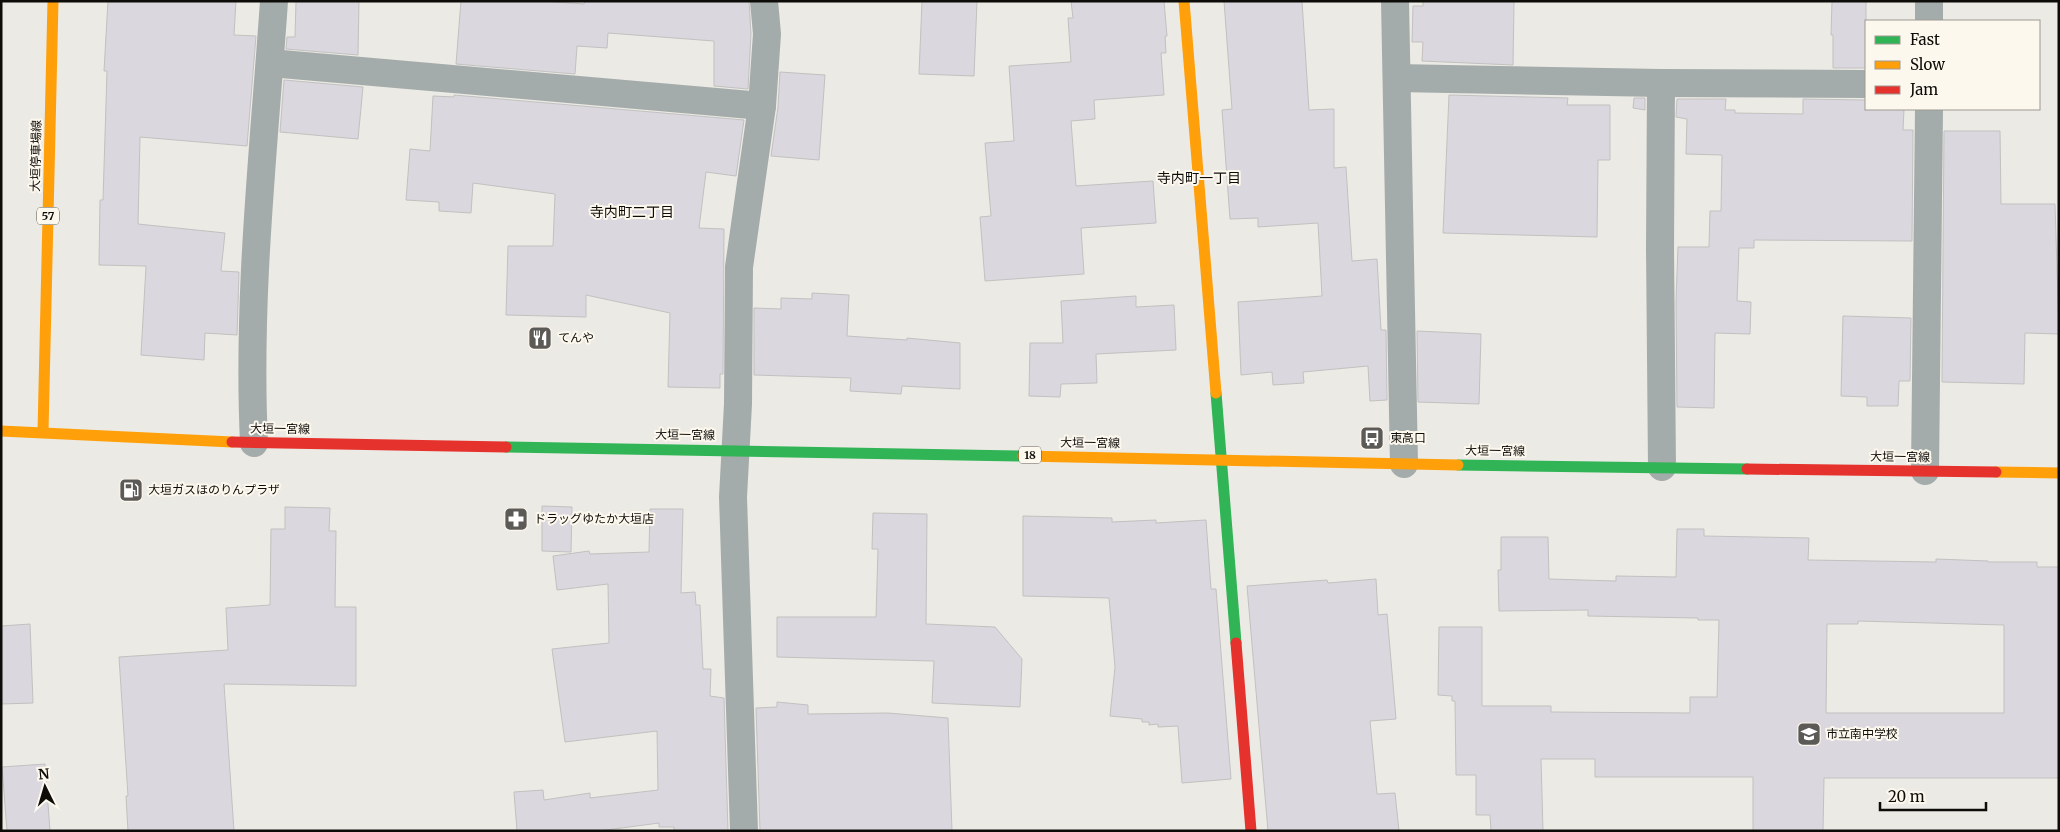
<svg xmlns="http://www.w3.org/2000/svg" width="2060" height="832" font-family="Merriweather,'Noto Sans JP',serif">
<rect width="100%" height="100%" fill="#eceae4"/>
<g fill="#dad7de" stroke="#c2c1c0" fill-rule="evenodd">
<polygon points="108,1 236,1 234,35 256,36 247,146 140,137 138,224 225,233 221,271 239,272 237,335 205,333 204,360 141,355 146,266 99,265 100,200 103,200 107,71 104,71"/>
<polygon points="296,1 359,1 358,55 286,49 287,37 295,37"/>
<polygon points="461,1 542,1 584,4 585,1 749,1 751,34 748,89 714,86 714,41 608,33 607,48 577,46 575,74 456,64"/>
<polygon points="922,1 977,1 974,76 919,74"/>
<polygon points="1071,1 1164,1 1167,36 1165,36 1166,53 1161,53 1164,95 1094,100 1095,119 1071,121 1076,186 1153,181 1156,223 1081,228 1084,274 985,281 980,217 991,216 985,143 1014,141 1009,66 1071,62 1068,18 1073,18"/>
<polygon points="1224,1 1302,1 1309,110 1334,109 1334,168 1346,167 1352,261 1377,259 1381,330 1386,330 1387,400 1370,401 1368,366 1303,372 1304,383 1273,385 1272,372 1241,375 1238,302 1322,296 1318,223 1258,227 1258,218 1230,219 1222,110 1232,109"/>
<polygon points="1423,1 1514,1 1513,65 1422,61 1423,42 1412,42 1413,6 1423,6"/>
<polygon points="1832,1 1866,1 1866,68 1833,68 1833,35 1831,35"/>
<polygon points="780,72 825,75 819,160 771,156 778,107"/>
<polygon points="284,80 363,87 358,139 280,132"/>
<polygon points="454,95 744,120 736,176 706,172 699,228 724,229 723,374 720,374 720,388 668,387 670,313 586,295 586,317 506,315 508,246 553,246 555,194 473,183 471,213 439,211 439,202 406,200 410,149 430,151 433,96 454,97"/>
<polygon points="1449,95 1568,98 1567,105 1610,105 1610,160 1598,160 1597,237 1443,233"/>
<polygon points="1634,98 1645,98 1645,110 1633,108"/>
<polygon points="1677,99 1726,99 1725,110 1735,110 1735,113 1803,114 1803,99 1866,100 1866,109 1904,109 1903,130 1913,130 1912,241 1754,240 1754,248 1739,248 1737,301 1751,302 1750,334 1715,333 1714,408 1677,407 1676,301 1678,247 1709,247 1710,211 1721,211 1722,155 1686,154 1687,119 1676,117"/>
<polygon points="1944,131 2000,131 2001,204 2055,204 2059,334 2025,333 2024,384 1942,382"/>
<polygon points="812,293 849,295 847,336 907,340 907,338 960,343 960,389 902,386 901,394 850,391 851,378 754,375 754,308 781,309 781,298 812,299"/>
<polygon points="1136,296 1136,307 1174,305 1176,350 1096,354 1097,383 1061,384 1060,397 1029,396 1030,343 1063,343 1061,301"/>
<polygon points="1843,316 1911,318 1910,381 1899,381 1898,406 1867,406 1867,397 1841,396"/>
<polygon points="1417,331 1481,334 1479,404 1418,402"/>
<polygon points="542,506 572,507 571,552 542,551"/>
<polygon points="285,507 330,508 329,531 336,531 335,607 356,607 356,686 224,684 234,831 128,831 126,796 128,796 119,657 228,650 226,608 270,605 271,529 285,529"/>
<polygon points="650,509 683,509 681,593 695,592 696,605 700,605 703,669 711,669 710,696 724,698 728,831 674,831 674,827 659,827 659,823 599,831 517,831 514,792 543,790 544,800 590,793 590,798 658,790 657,731 565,742 552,649 609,643 608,584 557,590 553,556 589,551 590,554 649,552"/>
<polygon points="873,513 927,514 926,624 995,627 1022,659 1020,707 932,703 934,661 777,657 777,617 876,617 878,549 872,549"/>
<polygon points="1023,516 1112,518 1112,522 1156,520 1156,523 1206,520 1211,589 1216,589 1231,779 1182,783 1178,726 1158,727 1158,724 1149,725 1149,722 1142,722 1142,719 1110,716 1115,667 1109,598 1023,596"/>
<path d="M1677,529H1704V536L1809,538L1808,560L1936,562V559L1988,561V562H2037V567H2059V778H1824L1823,831H1753V777H1595V759H1541L1543,831H1491L1490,815H1476V775H1456L1455,701H1452V696L1438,695L1439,627H1482V706H1551V712L1690,713V697H1717L1719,620H1698V618L1588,616V610L1499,611L1498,570H1501V537H1548L1549,579L1616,581V576L1676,577ZM1858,621L2004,625V713H1826L1827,624H1858Z"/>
<polygon points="1376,579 1378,615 1387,614 1396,719 1370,721 1377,794 1395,793 1399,831 1268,831 1247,586 1327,580 1328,583"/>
<polygon points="30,624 33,703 1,704 1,626"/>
<polygon points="777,702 808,705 808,714 888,713 948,718 952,831 760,831 756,708 777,707"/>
<polygon points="45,764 50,831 7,831 2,767"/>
</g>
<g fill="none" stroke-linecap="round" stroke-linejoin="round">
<g stroke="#a4acab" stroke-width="28">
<polyline points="1395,1 1404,464"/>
<polyline points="1929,1 1929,21"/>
<polyline points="270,63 762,106"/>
<polyline points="1397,78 1661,83 1866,84"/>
<polyline points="1661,83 1660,248 1662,467"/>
<path d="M254,443C247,296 264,148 274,1"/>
<polyline points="1925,471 1929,109"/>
<polyline points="744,831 733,497 738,404 739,267 762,106 767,34 764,1"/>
</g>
<g stroke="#30b455" stroke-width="11">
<polyline points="1216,393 1236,643"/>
<polyline points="506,447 1023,456"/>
<polyline points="1458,465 1747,469"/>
</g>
<g stroke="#ff9f0a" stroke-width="11">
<polyline points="1184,1 1216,393"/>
<polyline points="1,431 232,442"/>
<polyline points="43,432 53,1"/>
<polyline points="1023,456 1458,465"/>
<polyline points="1996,472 2059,473"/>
</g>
<g stroke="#e5322d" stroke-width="11">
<polyline points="232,442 506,447"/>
<polyline points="1747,469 1996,472"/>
<polyline points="1236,643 1251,831"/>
</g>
</g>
<defs>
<g id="restaurant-square" transform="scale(1.25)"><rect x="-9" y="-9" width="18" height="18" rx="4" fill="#5c5a56" stroke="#fdf8ee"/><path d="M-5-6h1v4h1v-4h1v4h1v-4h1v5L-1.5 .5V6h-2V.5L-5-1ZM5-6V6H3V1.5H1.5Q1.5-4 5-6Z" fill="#fff"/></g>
<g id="bus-square" transform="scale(1.25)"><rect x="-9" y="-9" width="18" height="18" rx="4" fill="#5c5a56" stroke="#fdf8ee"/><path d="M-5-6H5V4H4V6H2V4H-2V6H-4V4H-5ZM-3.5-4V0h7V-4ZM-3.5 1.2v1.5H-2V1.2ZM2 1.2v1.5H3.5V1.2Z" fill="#fff"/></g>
<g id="fuel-square" transform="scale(1.25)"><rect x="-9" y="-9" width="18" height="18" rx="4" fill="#5c5a56" stroke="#fdf8ee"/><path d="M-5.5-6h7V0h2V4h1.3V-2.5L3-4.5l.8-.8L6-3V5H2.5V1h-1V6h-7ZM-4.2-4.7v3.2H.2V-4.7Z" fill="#fff"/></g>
<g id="pharmacy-square" transform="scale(1.25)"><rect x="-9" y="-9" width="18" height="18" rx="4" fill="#5c5a56" stroke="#fdf8ee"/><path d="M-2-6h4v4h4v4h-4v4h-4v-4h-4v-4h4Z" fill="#fff"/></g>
<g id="school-square" transform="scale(1.25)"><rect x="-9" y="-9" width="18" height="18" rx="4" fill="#5c5a56" stroke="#fdf8ee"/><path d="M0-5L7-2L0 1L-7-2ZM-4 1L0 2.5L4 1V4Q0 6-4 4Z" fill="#fff"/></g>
</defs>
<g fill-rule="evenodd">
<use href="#restaurant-square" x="540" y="338"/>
<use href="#bus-square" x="1372" y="438"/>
<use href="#fuel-square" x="131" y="490"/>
<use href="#pharmacy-square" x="516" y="519"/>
<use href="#school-square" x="1809" y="734"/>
</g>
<g text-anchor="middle" stroke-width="4" stroke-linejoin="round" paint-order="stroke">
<g fill="#fdf8ee" stroke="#56534e" stroke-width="1">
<rect x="37" y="207.5" width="22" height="17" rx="4"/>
<rect x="1019" y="446.5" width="22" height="17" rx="4"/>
</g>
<g font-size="11" font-weight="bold" fill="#0e0c09">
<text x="48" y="220">57</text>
<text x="1030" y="459">18</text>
</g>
<g font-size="12" fill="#0e0c09" stroke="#fdf8ee">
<text transform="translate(36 156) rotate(-89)" y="4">大垣停車場線</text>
<text transform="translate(280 429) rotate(1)" y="4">大垣一宮線</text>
<text transform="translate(685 435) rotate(1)" y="4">大垣一宮線</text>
<text transform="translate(1090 443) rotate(1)" y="4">大垣一宮線</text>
<text transform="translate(1495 451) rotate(1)" y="4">大垣一宮線</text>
<text transform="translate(1900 457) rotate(1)" y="4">大垣一宮線</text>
</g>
<g font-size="12" fill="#0e0c09" stroke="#fdf8ee" text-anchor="start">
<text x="558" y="342">てんや</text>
<text x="1390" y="442">東高口</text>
<text x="148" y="494">大垣ガスほのりんプラザ</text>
<text x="534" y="523">ドラッグゆたか大垣店</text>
<text x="1826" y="738">市立南中学校</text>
</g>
<g font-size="14" fill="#0e0c09" stroke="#fdf8ee">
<text x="1199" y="183">寺内町一丁目</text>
<text x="632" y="217">寺内町二丁目</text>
</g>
</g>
<rect width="2060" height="832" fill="none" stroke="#0e0c09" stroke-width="5"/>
<rect x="1865" y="20" width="175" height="90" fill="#fdf8ee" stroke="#9d9a92"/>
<rect x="1875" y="36" width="25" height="8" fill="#30b455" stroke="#9d9a92"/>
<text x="1910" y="45" font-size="15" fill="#0e0c09">Fast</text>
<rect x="1875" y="61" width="25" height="8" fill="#ff9f0a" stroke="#9d9a92"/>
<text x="1910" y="70" font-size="15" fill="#0e0c09">Slow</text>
<rect x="1875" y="86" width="25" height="8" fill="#e5322d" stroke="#9d9a92"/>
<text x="1910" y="95" font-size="15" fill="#0e0c09">Jam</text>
<g transform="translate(45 787) rotate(355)" stroke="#fdf8ee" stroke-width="4" paint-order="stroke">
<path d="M0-4L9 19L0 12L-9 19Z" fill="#0e0c09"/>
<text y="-8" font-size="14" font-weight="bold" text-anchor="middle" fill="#0e0c09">N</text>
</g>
<path d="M1880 802v8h106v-8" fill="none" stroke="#0e0c09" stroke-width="2.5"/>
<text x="1888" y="802" font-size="15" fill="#0e0c09" stroke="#fdf8ee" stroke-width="4" paint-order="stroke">20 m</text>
</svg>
